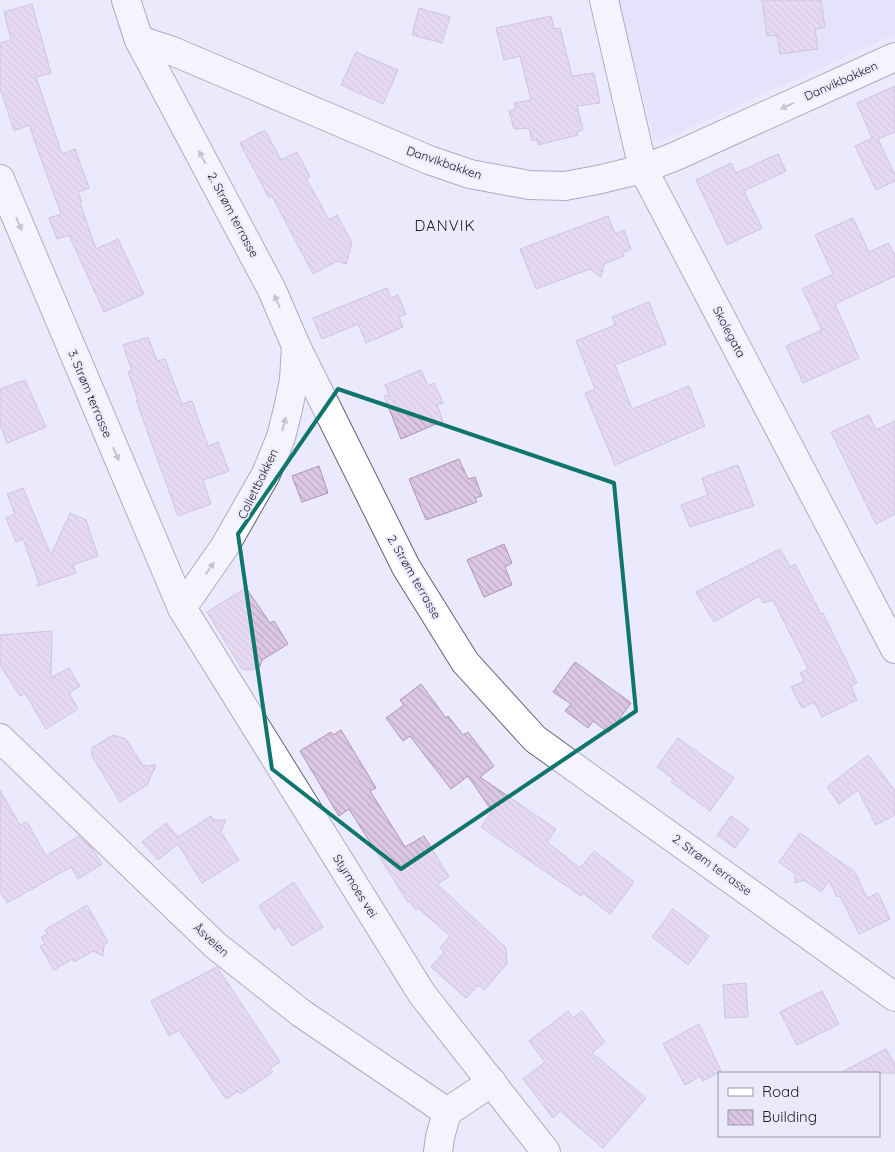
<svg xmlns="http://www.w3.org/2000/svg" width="895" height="1152" font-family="Quicksand,sans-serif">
<defs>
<pattern id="building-back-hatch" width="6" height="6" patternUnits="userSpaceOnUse" patternTransform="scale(1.25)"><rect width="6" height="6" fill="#ddc8e3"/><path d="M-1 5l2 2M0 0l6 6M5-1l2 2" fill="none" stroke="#bdabc3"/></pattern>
</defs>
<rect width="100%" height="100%" fill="#ebeafd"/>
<polygon fill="#dedcfb" points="618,0 895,0 895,34 663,140 653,137"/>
<g fill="url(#building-back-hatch)" stroke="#ab97b0">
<polygon points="762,0 821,0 825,27 815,29 818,49 780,54 777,35 767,36"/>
<polygon points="32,4 51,73 36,77 62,154 75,149 89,188 78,192 82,202 80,203 96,249 118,239 144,294 104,312 69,235 57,239 49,218 61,214 29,125 14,131 0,88 0,43 11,40 4,12"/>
<polygon points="419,8 450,17 442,43 412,35"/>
<polygon points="551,16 554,29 560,28 572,76 594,73 600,103 577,106 583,130 577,132 578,135 538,145 537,139 532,141 529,128 514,129 509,111 516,109 514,103 531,100 520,56 504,60 496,28"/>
<polygon points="356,52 398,70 383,104 341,85"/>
<polygon points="895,86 895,132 878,139 895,175 895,181 876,190 855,146 872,138 857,103"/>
<polygon points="265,130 281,160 297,152 310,177 306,178 329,220 337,215 352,243 346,264 337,261 313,274 272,196 269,198 240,143"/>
<polygon points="778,154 786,171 744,191 762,228 727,245 696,180 731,163 736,173"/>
<polygon points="608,216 615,234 624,230 631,249 622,253 624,256 604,264 601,277 590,269 536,289 520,249"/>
<polygon points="853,218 869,252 888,243 895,255 895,276 835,304 859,358 803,383 786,346 822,330 802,289 833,274 815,235"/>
<polygon points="387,288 391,298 398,295 406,314 399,317 403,327 366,343 358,324 322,339 313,318"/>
<polygon points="649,302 666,344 615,365 632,409 689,386 705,426 615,465 585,393 595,389 576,341 615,325 612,317"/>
<polygon points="148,337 157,361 165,359 182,404 192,401 208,446 218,442 229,471 203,480 211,504 178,516 136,400 138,400 128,372 132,371 123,345"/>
<polygon points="421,370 428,386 434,383 443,403 437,405 443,421 401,439 384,396 389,395 385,385"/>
<polygon points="25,380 46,427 7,443 0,424 0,389"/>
<polygon points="869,415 876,430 895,421 895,514 876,524 831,432"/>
<polygon points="459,459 468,479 475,477 482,496 475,498 477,502 426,520 409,479"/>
<polygon points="738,465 754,506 690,527 681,505 708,495 702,478"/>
<polygon points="319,466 328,493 302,502 292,476"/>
<polygon points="23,488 51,555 70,513 86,520 98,556 73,565 76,573 37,586 39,583 23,539 16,542 6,518 15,514 7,494"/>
<polygon points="504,544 512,563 505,567 512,585 484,597 467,560"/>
<polygon points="780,549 790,567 795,564 821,614 823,613 857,683 851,686 857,700 822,717 814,702 802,708 791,687 804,681 800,673 808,669 773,600 763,603 759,596 714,622 696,592"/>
<polygon points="246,588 270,623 274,621 288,644 262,660 260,666 252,670 242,669 207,612"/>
<polygon points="52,631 51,678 69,668 80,686 69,693 78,709 46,729 25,693 20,696 0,665 0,635"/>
<polygon points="575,662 631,703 609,733 593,721 588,728 565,711 571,704 553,692"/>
<polygon points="421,684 446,718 448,716 463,735 468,732 494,766 480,777 556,829 547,842 580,868 594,851 634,882 610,914 583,893 581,896 481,827 492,811 468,776 451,789 410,736 403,741 386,718 404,705 400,700"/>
<polygon points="341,730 376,788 370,791 405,847 424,836 449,877 437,884 506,948 507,964 484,990 478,985 466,998 431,967 444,952 440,948 450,936 418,908 415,910 410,901 408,902 349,809 339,816 300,751 331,732 333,735"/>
<polygon points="113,735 126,739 143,766 156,765 147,785 120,802 92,756 92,748"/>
<polygon points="678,738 734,778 710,811 671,782 673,779 657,767"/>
<polygon points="868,755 895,791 895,815 876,825 858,790 839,804 827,787"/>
<polygon points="0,790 20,825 27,822 46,856 79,836 91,847 102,864 78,879 71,867 7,903 0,891"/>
<polygon points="211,816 214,820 226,820 221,832 239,860 202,883 178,844 158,860 142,842 166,823 178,837"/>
<polygon points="731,816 749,829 735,848 717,835"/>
<polygon points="800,833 855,872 867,898 878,893 890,919 859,934 840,896 837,897 829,881 821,892 804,880 795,883 795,874 779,862"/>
<polygon points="294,882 323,927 292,946 279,926 274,930 259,906"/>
<polygon points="87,905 108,942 104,945 103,956 93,951 74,962 72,959 54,970 40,946 45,944 41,937 47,934 45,930"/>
<polygon points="673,909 709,936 688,965 652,937"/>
<polygon points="217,967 280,1062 270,1068 273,1072 240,1094 238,1091 226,1099 179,1030 169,1036 151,1001"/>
<polygon points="746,983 748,1017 725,1018 723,985"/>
<polygon points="822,991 839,1024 797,1045 780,1012"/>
<polygon points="568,1011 573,1018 582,1011 605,1042 592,1053 646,1098 603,1148 560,1111 553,1118 523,1079 545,1062 529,1041"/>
<polygon points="699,1024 721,1071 703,1081 700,1076 685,1085 663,1044"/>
<polygon points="886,1049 895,1065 895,1073 840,1073"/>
</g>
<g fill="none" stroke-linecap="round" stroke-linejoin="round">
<g stroke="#63617c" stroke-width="30">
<g id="street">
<polyline points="604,0 643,169 895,649"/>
<polyline points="139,40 170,50 429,160 470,174 529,185 565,186 597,180 643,169 676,156 895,57"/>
<polyline points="296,346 406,567 465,662 535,739 895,997"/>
<polyline points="0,738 215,945 301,1013 447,1112"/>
<polyline points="438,1152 440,1137 447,1112 492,1082"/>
</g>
</g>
<g stroke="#63617c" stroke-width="30">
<g id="secondary">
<polyline points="126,0 139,40 272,290 296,346 294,380 288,409 281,437 266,474 225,546 182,608"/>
<polyline points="0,179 182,608 422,994 546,1152"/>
</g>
</g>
<use href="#street" stroke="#fff" stroke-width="28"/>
<use href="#secondary" stroke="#fff" stroke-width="28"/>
</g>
<defs><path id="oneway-solid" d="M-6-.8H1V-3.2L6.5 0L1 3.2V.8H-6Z" transform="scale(1.25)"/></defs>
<g fill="#98989d">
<use href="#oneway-solid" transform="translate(787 106) rotate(155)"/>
<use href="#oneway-solid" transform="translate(202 157) rotate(-118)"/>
<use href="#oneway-solid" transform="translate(19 224) rotate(67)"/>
<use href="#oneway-solid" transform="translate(277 301) rotate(-113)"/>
<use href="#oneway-solid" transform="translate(284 424) rotate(-75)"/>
<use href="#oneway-solid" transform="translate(116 454) rotate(67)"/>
<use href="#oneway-solid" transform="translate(210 568) rotate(-56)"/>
</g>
<path d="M0 0H895V1152H0ZM338,389L614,483L636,711L401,869L272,769L238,534Z" fill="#ebeafd" fill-opacity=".55" fill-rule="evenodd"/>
<path fill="none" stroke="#0f766e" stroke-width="4" stroke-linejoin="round" d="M338,389L614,483L636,711L401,869L272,769L238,534Z"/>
<g text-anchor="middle" stroke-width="4" stroke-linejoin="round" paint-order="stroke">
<g font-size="12" fill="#1a1a25" stroke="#ebeafd">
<text transform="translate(841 81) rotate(-24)" y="4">Danvikbakken</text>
<text transform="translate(444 163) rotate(19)" y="4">Danvikbakken</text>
<text transform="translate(233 215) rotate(62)" y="4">2. Strøm terrasse</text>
<text transform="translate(729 332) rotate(62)" y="4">Skolegata</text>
<text transform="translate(90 394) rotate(67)" y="4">3. Strøm terrasse</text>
<text transform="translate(258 484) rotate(-64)" y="4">Collettbakken</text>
<text transform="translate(414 577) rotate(60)" y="4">2. Strøm terrasse</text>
<text transform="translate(712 865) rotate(36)" y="4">2. Strøm terrasse</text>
<text transform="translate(355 886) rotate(58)" y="4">Styrmoes vei</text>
<text transform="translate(211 940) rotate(42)" y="4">Åsveien</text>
</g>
<g font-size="15" letter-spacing="1" fill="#1a1a25" stroke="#ebeafd">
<text x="445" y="231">DANVIK</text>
</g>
</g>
<rect x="718" y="1072" width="162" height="65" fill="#ebeafd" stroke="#9797a7"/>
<rect x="728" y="1088" width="25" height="8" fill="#ffffff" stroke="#9797a7"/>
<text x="762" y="1097" font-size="15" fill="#1a1a25">Road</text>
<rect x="728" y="1110" width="25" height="15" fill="url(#building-back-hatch)" stroke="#9797a7"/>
<text x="762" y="1122" font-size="15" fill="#1a1a25">Building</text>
</svg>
